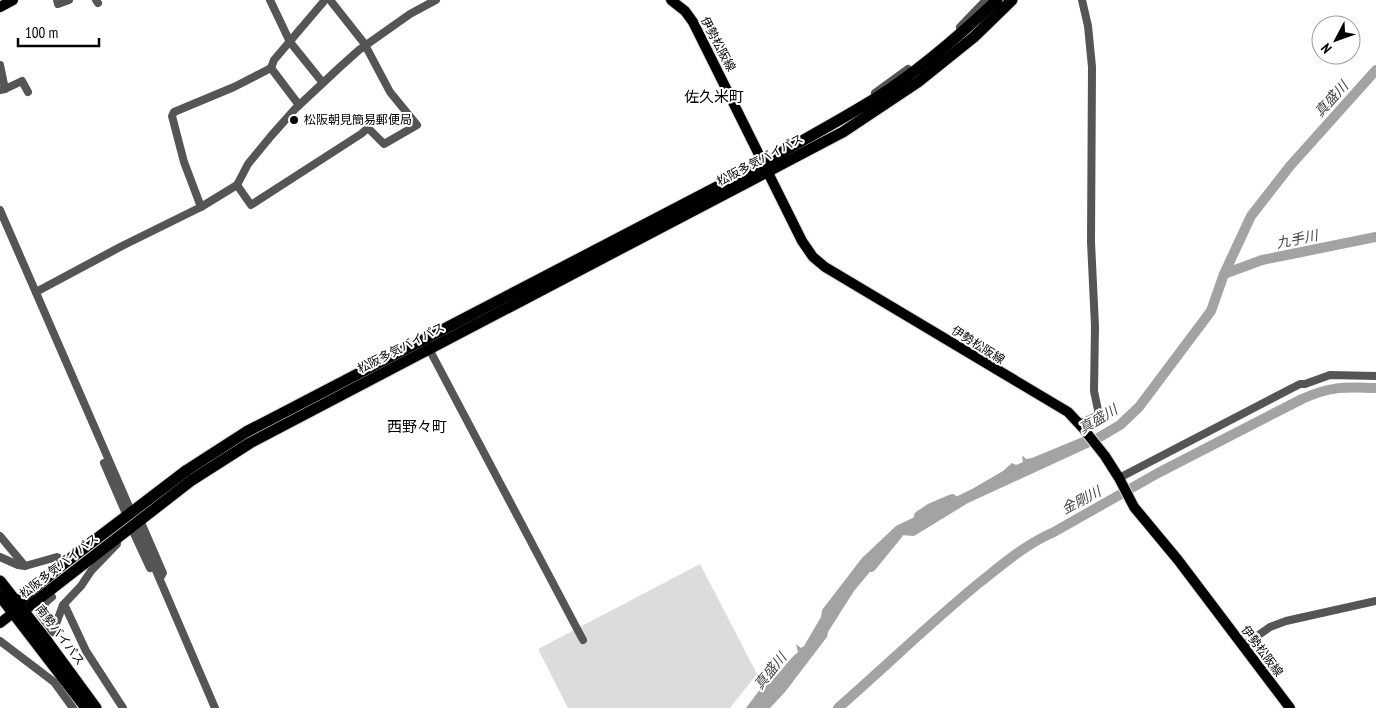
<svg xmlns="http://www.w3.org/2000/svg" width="1376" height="708" font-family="'PT Sans Narrow','Noto Sans JP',sans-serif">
<rect width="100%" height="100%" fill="#fff"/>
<polygon fill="#dcdcdc" points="700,564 757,674 730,708 568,708 538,649"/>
<path fill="#a3a3a3" d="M1085,436L1092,446L968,503L914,536L900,535L882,551L869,573L854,591L828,632L827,637L785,692L770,708H746L764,684L765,686C778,677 786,662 798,652L796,644L801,648L804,646L821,617L822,610L862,558L896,526L972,489L1003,471L1012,463L1016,465L1023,462L1022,457L1023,456L1026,459L1032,458Z"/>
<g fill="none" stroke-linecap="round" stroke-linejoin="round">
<g stroke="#a3a3a3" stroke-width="10">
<polyline points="1224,274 1262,260 1376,237"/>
<polyline points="1086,443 1098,438 1120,425 1139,407 1211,311 1224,274 1251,216 1290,166 1376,70"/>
<polyline points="919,516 931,508 952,499"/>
<polyline points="871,567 898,534"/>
<path d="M838,708C885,667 930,623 979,583C1003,564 1026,544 1054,532L1158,473L1302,399C1331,386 1345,387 1376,388"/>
</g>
<g stroke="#dbdbdb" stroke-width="12">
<g id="major">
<polyline points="671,0 685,11 693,22 802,241 813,257 825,267 1068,412 1082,427 1105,456 1119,478 1134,507 1178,560 1290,708"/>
<polyline points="0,7 13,0"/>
<polyline points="0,623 13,613"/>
</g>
</g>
<g stroke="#dbdbdb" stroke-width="13">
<g id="highway">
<polyline points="0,581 47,641 96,708"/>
<polyline points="0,596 86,708"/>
<polyline points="13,613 24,610 32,604 192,480 250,443 843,132 918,82 974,37 1012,0"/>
<path d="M13,613L17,602L66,562L187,470L246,432L763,163C801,141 839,121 876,98C920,70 959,36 997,0"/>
</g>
</g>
<g stroke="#555" stroke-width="8">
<polyline points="57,0 58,4 69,0"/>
<polyline points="96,0 98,3"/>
<polyline points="270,0 290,42 323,83"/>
<polyline points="960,27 986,0"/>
<polyline points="0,65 5,89 0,90"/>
<polyline points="271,68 299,105"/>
<polyline points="5,89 22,81 28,92"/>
<polyline points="875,93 908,69"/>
<polyline points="237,185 251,205 361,134 368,128 384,144 417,125 390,92 364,43 330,0"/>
<polyline points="201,207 184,162 172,116 174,112 234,87 271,68 274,60 325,0"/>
<polyline points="0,210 128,504"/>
<polyline points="36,292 122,246 201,207 237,185 248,164 271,136 295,109 340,67 359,50 410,14 436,0"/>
<polyline points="427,345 583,640"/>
<polyline points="1079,424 1099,415 1094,391 1095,326 1091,242 1092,67 1088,26 1082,0"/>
<polyline points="104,463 127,516"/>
<polyline points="1119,478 1300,384 1305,384 1330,375 1376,376"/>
<polyline points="140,520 163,573 160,578"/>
<polyline points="131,527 150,568"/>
<polyline points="139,531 215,708"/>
<polyline points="0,536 25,566 57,557 66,562"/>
<polyline points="0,557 18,565 25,566"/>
<polyline points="48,592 52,597 46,602 40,614 53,632 63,605 81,586 91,571 117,544 116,540"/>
<polyline points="64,604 86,651 123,708"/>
<polyline points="0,641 54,682 73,708"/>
<polyline points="1243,646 1270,627 1286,621 1376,601"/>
</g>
<use href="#major" stroke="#000" stroke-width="10"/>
<use href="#highway" stroke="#000" stroke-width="11"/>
</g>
<circle fill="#000" stroke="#fff" stroke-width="2" cx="294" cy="120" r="5"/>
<g text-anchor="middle" stroke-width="4" stroke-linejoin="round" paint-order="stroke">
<g font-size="12" fill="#000" stroke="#fff">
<text transform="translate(718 44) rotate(62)" y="4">伊勢松阪線</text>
<text transform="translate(760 160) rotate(-28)" y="4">松阪多気バイパス</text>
<text transform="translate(978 345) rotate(32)" y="4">伊勢松阪線</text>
<text transform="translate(401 348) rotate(-27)" y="4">松阪多気バイパス</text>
<text transform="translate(59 566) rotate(-38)" y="4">松阪多気バイパス</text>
<text transform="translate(60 635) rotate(53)" y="4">南勢バイパス</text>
<text transform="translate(1262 651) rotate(53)" y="4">伊勢松阪線</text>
</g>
<g font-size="12" fill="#000" stroke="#fff" text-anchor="start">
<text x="304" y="124">松阪朝見簡易郵便局</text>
</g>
<g font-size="14" font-style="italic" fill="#444" stroke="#fff">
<text transform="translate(1331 99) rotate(-48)" y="5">真盛川</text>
<text transform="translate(1297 239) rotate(-11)" y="5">九手川</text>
<text transform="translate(1098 419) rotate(-31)" y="5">真盛川</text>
<text transform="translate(1081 500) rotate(-28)" y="5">金剛川</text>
<text transform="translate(770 671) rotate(-51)" y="5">真盛川</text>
</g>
<g font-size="15" fill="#000" stroke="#fff">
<text x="714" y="102">佐久米町</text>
<text x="417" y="432">西野々町</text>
</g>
</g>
<g transform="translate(1336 40) rotate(229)"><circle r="24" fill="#ffffff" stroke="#999999"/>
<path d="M0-4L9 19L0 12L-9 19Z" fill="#000000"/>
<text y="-8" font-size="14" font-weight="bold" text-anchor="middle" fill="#000000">N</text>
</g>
<path d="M18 38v8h81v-8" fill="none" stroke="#000000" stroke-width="2.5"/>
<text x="25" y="38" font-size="15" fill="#000000" stroke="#ffffff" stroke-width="4" paint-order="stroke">100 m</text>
</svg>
